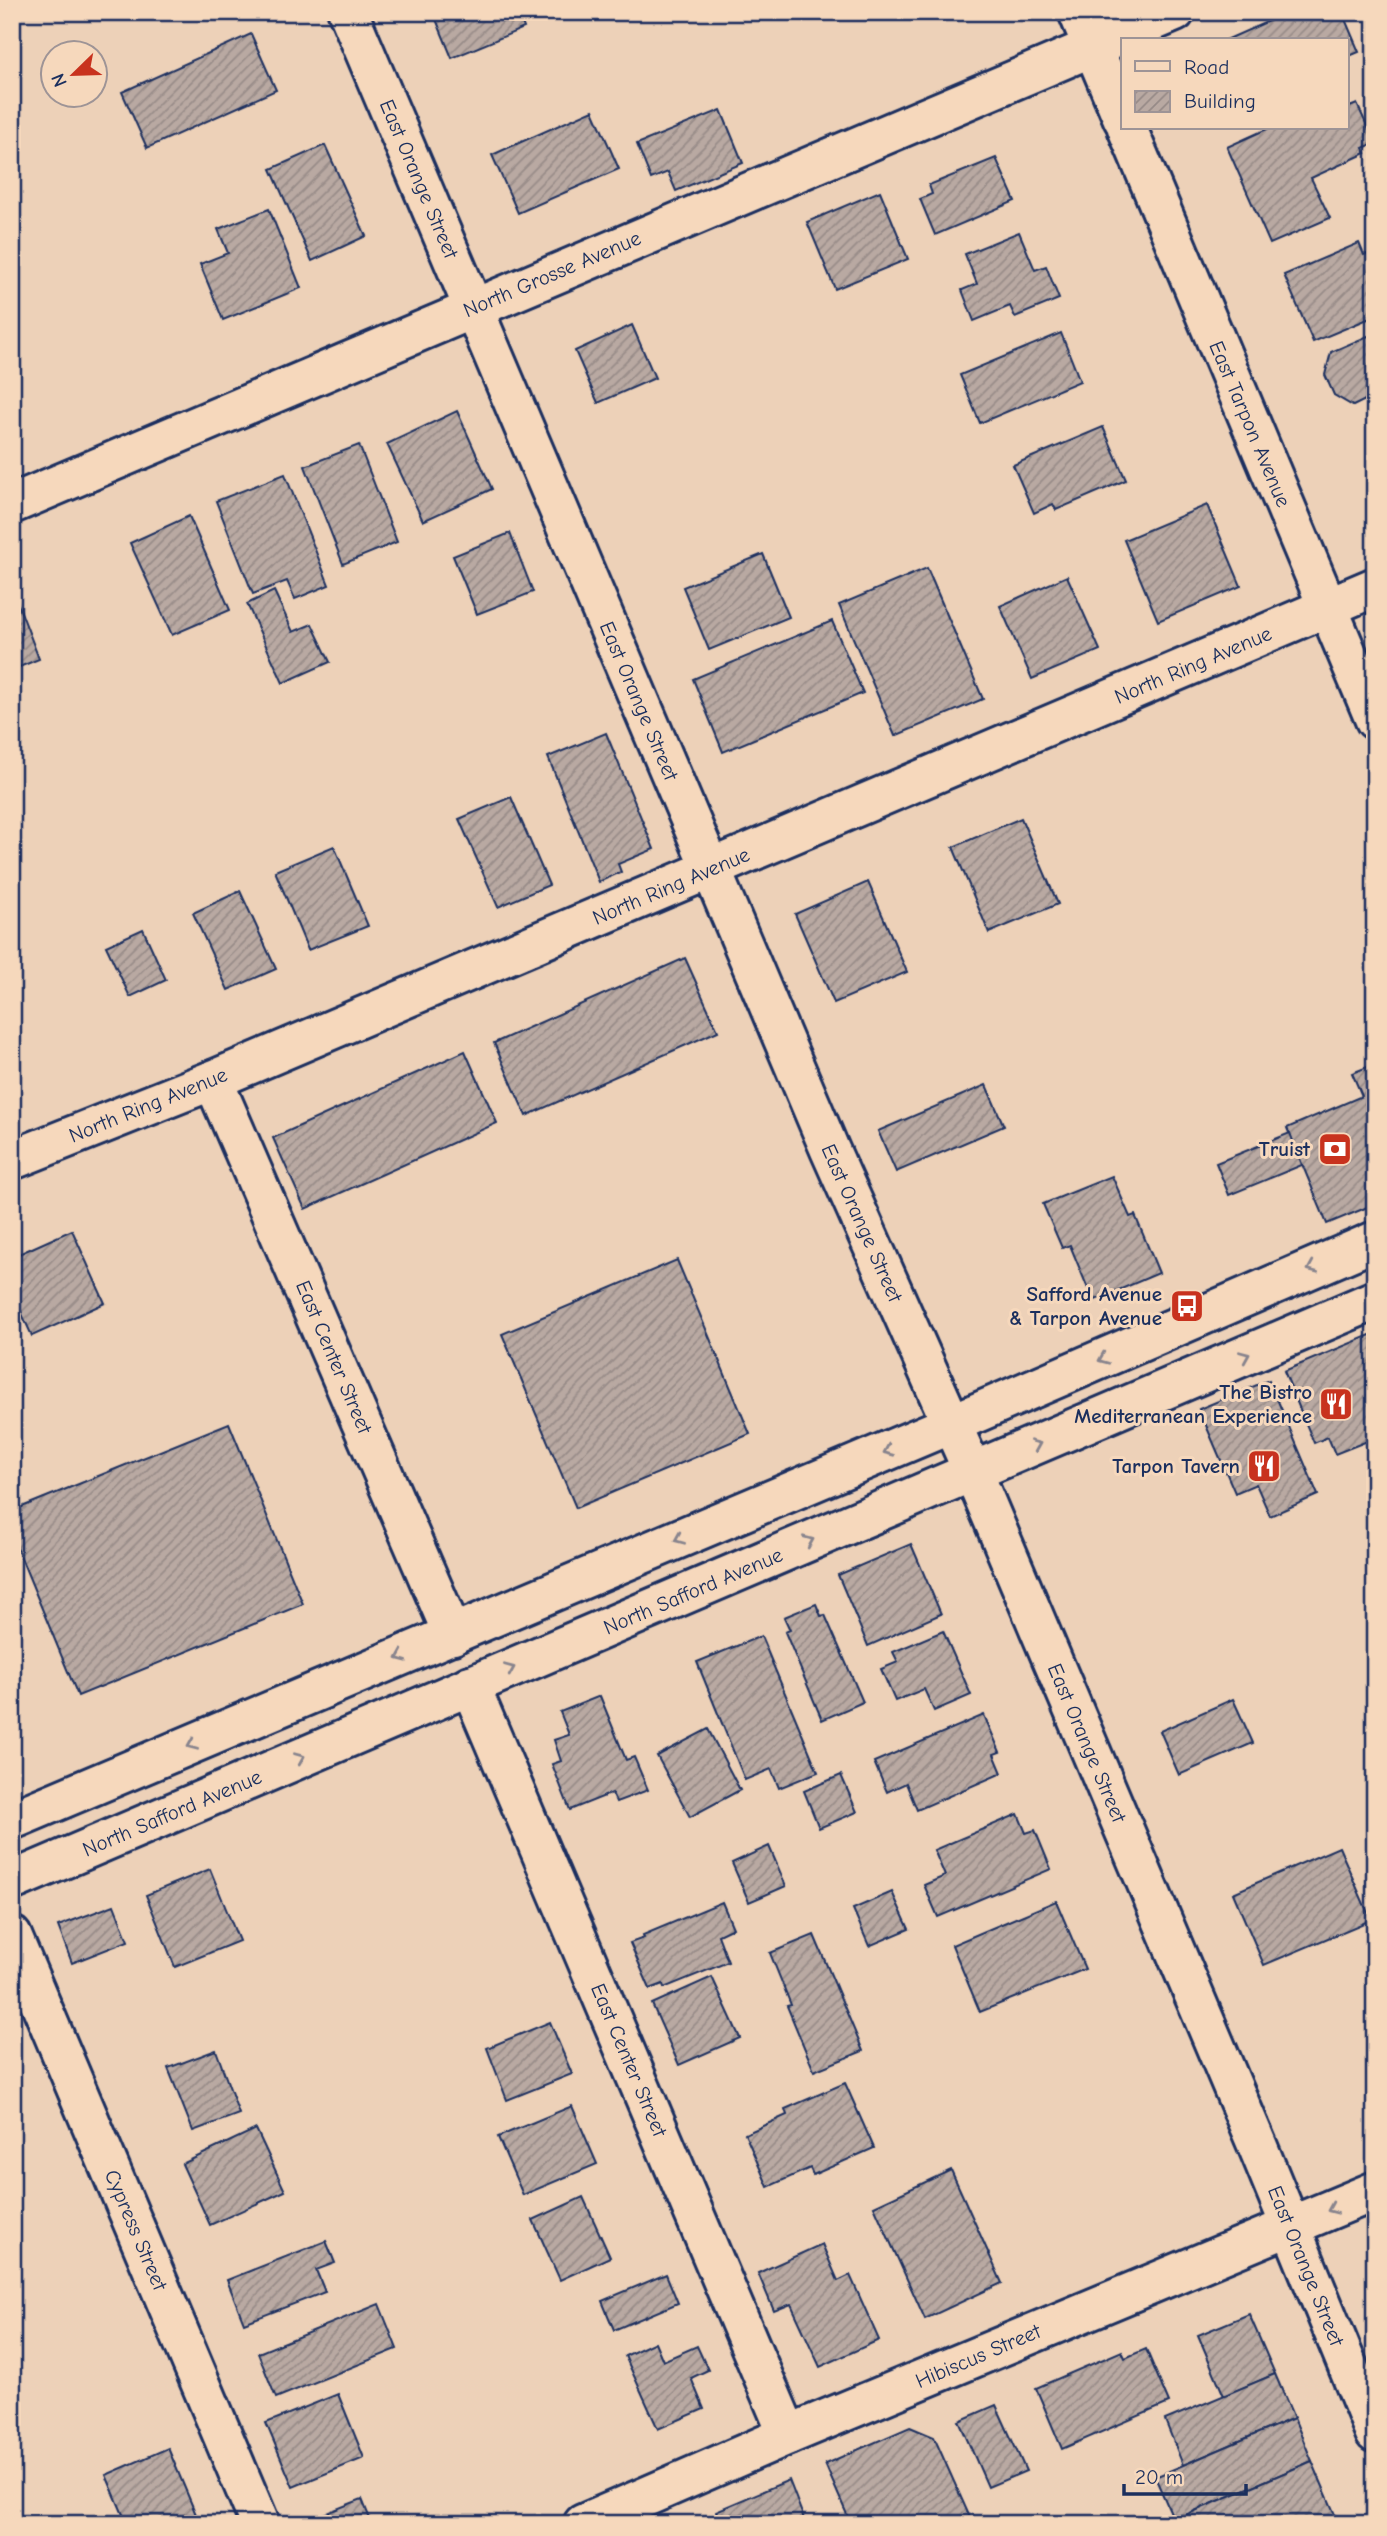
<svg xmlns="http://www.w3.org/2000/svg" width="1387" height="2536" font-family="'Comic Neue',sans-serif">
<defs>
<pattern id="building-hatch" width="6" height="6" patternUnits="userSpaceOnUse" patternTransform="scale(1.75)"><rect width="6" height="6" fill="#b9a9a2"/><path d="M-1 1l2-2M0 6l6-6M5 7l2-2" fill="none" stroke="#968a87"/></pattern>
</defs>
<rect width="100%" height="100%" fill="#edd1b8"/>
<filter id="ink" filterUnits="userSpaceOnUse"><feTurbulence type="fractalNoise" baseFrequency=".0143" numOctaves="2"/><feDisplacementMap in="SourceGraphic" scale="14" xChannelSelector="R" yChannelSelector="G"/><feConvolveMatrix kernelMatrix="1 2 1 2 8 2 1 2 1" color-interpolation-filters="sRGB"/></filter>
<g filter="url(#ink)">
<g fill="url(#building-hatch)" stroke="#1b2f5e" stroke-width="2">
<polygon points="433,12 518,12 524,28 452,58"/>
<polygon points="1289,12 1342,12 1359,52 1347,57 1347,40 1226,40"/>
<polygon points="251,34 276,90 147,148 122,92"/>
<polygon points="1357,104 1375,143 1363,148 1366,153 1311,178 1330,218 1270,244 1227,147 1269,128 1347,128 1347,108"/>
<polygon points="593,110 619,169 518,213 492,155"/>
<polygon points="721,110 743,163 676,191 668,172 651,179 637,144"/>
<polygon points="325,145 366,236 312,261 271,169"/>
<polygon points="996,158 1015,201 935,235 920,199 932,194 929,185"/>
<polygon points="880,191 908,259 835,289 807,222"/>
<polygon points="269,209 301,288 223,320 200,264 228,253 218,229"/>
<polygon points="1019,232 1035,270 1046,266 1059,299 1015,317 1010,306 974,321 962,290 977,284 965,254"/>
<polygon points="1359,243 1364,255 1375,251 1375,316 1313,342 1284,275"/>
<polygon points="632,325 655,378 598,403 575,351"/>
<polygon points="1061,333 1080,381 980,423 960,375"/>
<polygon points="1375,333 1375,416 1367,399 1353,406 1334,395 1325,375 1331,352"/>
<polygon points="457,411 492,489 423,521 387,444"/>
<polygon points="1103,427 1126,480 1056,510 1053,504 1034,513 1013,465"/>
<polygon points="359,445 397,542 343,564 305,466"/>
<polygon points="285,474 329,585 295,599 287,581 253,594 216,501"/>
<polygon points="1207,505 1241,586 1158,621 1124,540"/>
<polygon points="189,516 230,610 172,635 130,543"/>
<polygon points="510,533 533,592 477,614 453,556"/>
<polygon points="763,554 789,617 709,650 683,587"/>
<polygon points="927,568 983,699 895,736 839,605"/>
<polygon points="1067,576 1100,650 1032,679 1000,606"/>
<polygon points="13,591 39,659 12,670 12,592"/>
<polygon points="274,591 293,632 312,624 330,662 283,683 247,604"/>
<polygon points="832,621 863,693 723,752 693,679"/>
<polygon points="606,733 654,849 618,864 621,872 599,882 548,757"/>
<polygon points="511,797 549,885 498,907 459,819"/>
<polygon points="1021,818 1058,904 989,933 953,847"/>
<polygon points="334,846 368,926 308,950 275,871"/>
<polygon points="868,882 907,972 834,1003 795,914"/>
<polygon points="240,891 276,969 228,990 193,913"/>
<polygon points="143,929 166,980 130,997 106,946"/>
<polygon points="685,958 718,1031 526,1116 494,1043"/>
<polygon points="465,1051 497,1123 305,1209 273,1138"/>
<polygon points="1375,1064 1375,1204 1327,1224 1287,1128 1362,1096 1352,1073"/>
<polygon points="986,1085 1004,1126 896,1172 878,1131"/>
<polygon points="1290,1133 1302,1165 1229,1195 1216,1163"/>
<polygon points="1112,1176 1130,1217 1135,1215 1159,1273 1093,1301 1070,1245 1062,1248 1043,1204"/>
<polygon points="72,1230 105,1303 32,1336 12,1292 12,1257"/>
<polygon points="677,1260 750,1434 576,1508 502,1334"/>
<polygon points="1375,1333 1375,1438 1335,1454 1328,1437 1314,1443 1284,1371"/>
<polygon points="1269,1380 1318,1495 1270,1516 1256,1484 1235,1493 1199,1409"/>
<polygon points="229,1423 303,1604 78,1696 12,1536 12,1511"/>
<polygon points="911,1544 941,1614 868,1646 838,1575"/>
<polygon points="816,1604 821,1616 825,1615 863,1702 822,1720 785,1632 790,1630 784,1617"/>
<polygon points="943,1631 971,1695 934,1711 924,1689 895,1701 881,1669 898,1662 893,1652"/>
<polygon points="761,1636 818,1772 779,1788 771,1769 745,1780 697,1662"/>
<polygon points="600,1696 626,1760 634,1757 648,1790 616,1802 612,1793 570,1810 552,1764 561,1761 554,1740 569,1735 560,1712"/>
<polygon points="1233,1699 1253,1743 1179,1775 1160,1731"/>
<polygon points="984,1715 1000,1752 994,1754 1002,1773 917,1810 906,1783 887,1792 874,1762"/>
<polygon points="708,1729 740,1790 690,1817 657,1756"/>
<polygon points="841,1775 857,1812 819,1828 804,1791"/>
<polygon points="1018,1814 1026,1833 1035,1830 1051,1869 938,1917 924,1885 945,1876 934,1850"/>
<polygon points="769,1846 786,1886 749,1902 732,1863"/>
<polygon points="1339,1847 1371,1920 1264,1965 1233,1893"/>
<polygon points="210,1869 239,1941 175,1967 146,1895"/>
<polygon points="892,1892 909,1929 869,1946 853,1909"/>
<polygon points="1056,1901 1085,1969 980,2012 952,1945"/>
<polygon points="722,1902 733,1928 718,1935 728,1962 664,1988 663,1984 650,1989 630,1943 644,1938 643,1935"/>
<polygon points="114,1905 128,1941 72,1963 58,1926"/>
<polygon points="814,1935 863,2051 814,2071 787,2006 791,2005 770,1953"/>
<polygon points="712,1977 740,2038 679,2065 652,2004"/>
<polygon points="550,2022 572,2074 507,2100 487,2048"/>
<polygon points="216,2050 239,2114 193,2131 168,2068"/>
<polygon points="845,2083 874,2148 813,2175 810,2168 768,2187 745,2134 787,2115 785,2109"/>
<polygon points="572,2106 597,2164 523,2195 498,2137"/>
<polygon points="256,2129 285,2191 210,2225 182,2164"/>
<polygon points="951,2170 1002,2283 925,2319 874,2206"/>
<polygon points="583,2197 610,2257 560,2280 533,2220"/>
<polygon points="326,2241 335,2263 316,2270 325,2292 244,2323 227,2280"/>
<polygon points="822,2244 838,2281 850,2275 879,2340 820,2367 791,2304 774,2311 758,2273"/>
<polygon points="666,2274 678,2303 614,2330 602,2301"/>
<polygon points="379,2304 397,2349 276,2398 258,2353"/>
<polygon points="1249,2314 1275,2374 1224,2396 1198,2335"/>
<polygon points="655,2342 663,2361 697,2346 708,2370 691,2378 704,2409 658,2429 625,2356"/>
<polygon points="1146,2349 1169,2403 1062,2449 1036,2388 1122,2351 1125,2358"/>
<polygon points="1275,2374 1294,2418 1183,2465 1165,2420"/>
<polygon points="338,2394 364,2458 293,2487 266,2423"/>
<polygon points="996,2405 1026,2471 988,2487 959,2421"/>
<polygon points="1294,2418 1312,2461 1174,2520 1155,2477"/>
<polygon points="910,2427 934,2437 972,2522 851,2524 825,2464"/>
<polygon points="168,2448 200,2524 127,2524 106,2475"/>
<polygon points="1312,2461 1339,2524 1165,2524 1174,2520"/>
<polygon points="789,2480 806,2524 721,2524 716,2511"/>
<polygon points="362,2499 372,2524 319,2524 316,2517"/>
</g>
<g fill="none" stroke-linecap="round" stroke-linejoin="round">
<g stroke="#1b2f5e" stroke-width="44">
<g id="minor">
<polyline points="348,12 830,1150 973,1472 1258,2147 1375,2433"/>
<polyline points="12,504 1175,12"/>
<polyline points="213,1080 453,1635"/>
<polyline points="12,1160 213,1080 1375,587"/>
<polyline points="470,1685 788,2435"/>
<polyline points="12,1820 951,1424 1375,1241"/>
<polyline points="12,1881 1375,1300"/>
<polyline points="12,1936 260,2524"/>
<polyline points="583,2524 788,2435 1375,2191"/>
</g>
</g>
<g stroke="#1b2f5e" stroke-width="44">
<g id="major">
<polyline points="1078,12 1123,119"/>
<polyline points="1127,128 1375,720"/>
</g>
</g>
<use href="#minor" stroke="#f6d8bc" stroke-width="38"/>
<use href="#major" stroke="#f6d8bc" stroke-width="38"/>
</g>
<defs><path id="oneway-chevron" d="M-2-3.5L2.5 0L-2 3.5" fill="none" stroke-width="1.6" stroke-linecap="round" stroke-linejoin="round" transform="scale(1.75)"/></defs>
<g stroke="#88848d">
<use href="#oneway-chevron" transform="translate(1312 1268) rotate(157)"/>
<use href="#oneway-chevron" transform="translate(1245 1356) rotate(-23)"/>
<use href="#oneway-chevron" transform="translate(1103 1359) rotate(157)"/>
<use href="#oneway-chevron" transform="translate(1036 1445) rotate(-23)"/>
<use href="#oneway-chevron" transform="translate(888 1451) rotate(157)"/>
<use href="#oneway-chevron" transform="translate(679 1539) rotate(157)"/>
<use href="#oneway-chevron" transform="translate(809 1541) rotate(-23)"/>
<use href="#oneway-chevron" transform="translate(401 1657) rotate(157)"/>
<use href="#oneway-chevron" transform="translate(510 1669) rotate(-23)"/>
<use href="#oneway-chevron" transform="translate(192 1745) rotate(157)"/>
<use href="#oneway-chevron" transform="translate(300 1758) rotate(-23)"/>
<use href="#oneway-chevron" transform="translate(1332 2209) rotate(157)"/>
</g>
</g>
<defs>
<g id="bank-square" transform="scale(1.75)"><rect x="-9" y="-9" width="18" height="18" rx="4" fill="#c8321e" stroke="#f6d8bc"/><path d="M-6-4H6V4H-6ZM0-2.3a2.3 2.3 0 1 0 0 4.6a2.3 2.3 0 1 0 0-4.6Z" fill="#fff"/></g>
<g id="bus-square" transform="scale(1.75)"><rect x="-9" y="-9" width="18" height="18" rx="4" fill="#c8321e" stroke="#f6d8bc"/><path d="M-5-6H5V4H4V6H2V4H-2V6H-4V4H-5ZM-3.5-4V0h7V-4ZM-3.5 1.2v1.5H-2V1.2ZM2 1.2v1.5H3.5V1.2Z" fill="#fff"/></g>
<g id="restaurant-square" transform="scale(1.75)"><rect x="-9" y="-9" width="18" height="18" rx="4" fill="#c8321e" stroke="#f6d8bc"/><path d="M-5-6h1v4h1v-4h1v4h1v-4h1v5L-1.5 .5V6h-2V.5L-5-1ZM5-6V6H3V1.5H1.5Q1.5-4 5-6Z" fill="#fff"/></g>
</defs>
<g fill-rule="evenodd">
<use href="#bank-square" x="1335" y="1149"/>
<use href="#bus-square" x="1187" y="1306"/>
<use href="#restaurant-square" x="1336" y="1404"/>
<use href="#restaurant-square" x="1264" y="1466"/>
</g>
<g text-anchor="middle" stroke-width="6" stroke-linejoin="round" paint-order="stroke">
<g font-size="21" fill="#1b2f5e" stroke="#f6d8bc">
<text transform="translate(419 179) rotate(67)" y="7">East Orange Street</text>
<text transform="translate(552 274) rotate(-23)" y="7">North Grosse Avenue</text>
<text transform="translate(1250 424) rotate(67)" y="7">East Tarpon Avenue</text>
<text transform="translate(1193 665) rotate(-23)" y="7">North Ring Avenue</text>
<text transform="translate(639 701) rotate(67)" y="7">East Orange Street</text>
<text transform="translate(671 886) rotate(-23)" y="7">North Ring Avenue</text>
<text transform="translate(148 1105) rotate(-22)" y="7">North Ring Avenue</text>
<text transform="translate(862 1223) rotate(66)" y="7">East Orange Street</text>
<text transform="translate(334 1357) rotate(67)" y="7">East Center Street</text>
<text transform="translate(693 1591) rotate(-23)" y="7">North Safford Avenue</text>
<text transform="translate(1087 1743) rotate(67)" y="7">East Orange Street</text>
<text transform="translate(172 1813) rotate(-23)" y="7">North Safford Avenue</text>
<text transform="translate(629 2060) rotate(67)" y="7">East Center Street</text>
<text transform="translate(136 2230) rotate(67)" y="7">Cypress Street</text>
<text transform="translate(1306 2266) rotate(68)" y="7">East Orange Street</text>
<text transform="translate(978 2356) rotate(-23)" y="7">Hibiscus Street</text>
</g>
<g font-size="21" font-weight="bold" fill="#1b2f5e" stroke="#f6d8bc" text-anchor="end">
<text x="1310" y="1156">Truist</text>
<text x="1162" y="1301">Safford Avenue<tspan x="1162" dy="24">&amp; Tarpon Avenue</tspan></text>
<text x="1312" y="1399">The Bistro<tspan x="1312" dy="24">Mediterranean Experience</tspan></text>
<text x="1240" y="1473">Tarpon Tavern</text>
</g>
</g>
<rect width="1387" height="2536" fill="none" stroke="#f6d8bc" stroke-width="42"/>
<rect x="21" y="21" width="1345" height="2494" fill="none" stroke="#1b2f5e" stroke-width="2.5" filter="url(#ink)"/>
<rect x="1121" y="38" width="228" height="91" fill="#f6d8bc" stroke="#9e9496" stroke-width="2"/>
<rect x="1135" y="61" width="35" height="10" fill="#f6d8bc" stroke="#9e9496" stroke-width="2"/>
<text x="1184" y="74" font-size="21" fill="#1b2f5e">Road</text>
<rect x="1135" y="91" width="35" height="21" fill="url(#building-hatch)" stroke="#9e9496" stroke-width="2"/>
<text x="1184" y="108" font-size="21" fill="#1b2f5e">Building</text>
<g transform="translate(74 74) rotate(247)"><circle r="33" fill="#f6d8bc" stroke="#9e9496" stroke-width="2"/>
<path d="M0-5L12 26L0 18L-12 26Z" fill="#c8321e"/>
<text y="-10" font-size="19" font-weight="bold" text-anchor="middle" fill="#1b2f5e">N</text>
</g>
<path d="M1124 2484v10h122v-10" fill="none" stroke="#1b2f5e" stroke-width="3.5"/>
<text x="1135" y="2484" font-size="21" fill="#1b2f5e" stroke="#f6d8bc" stroke-width="5" paint-order="stroke">20 m</text>
</svg>
